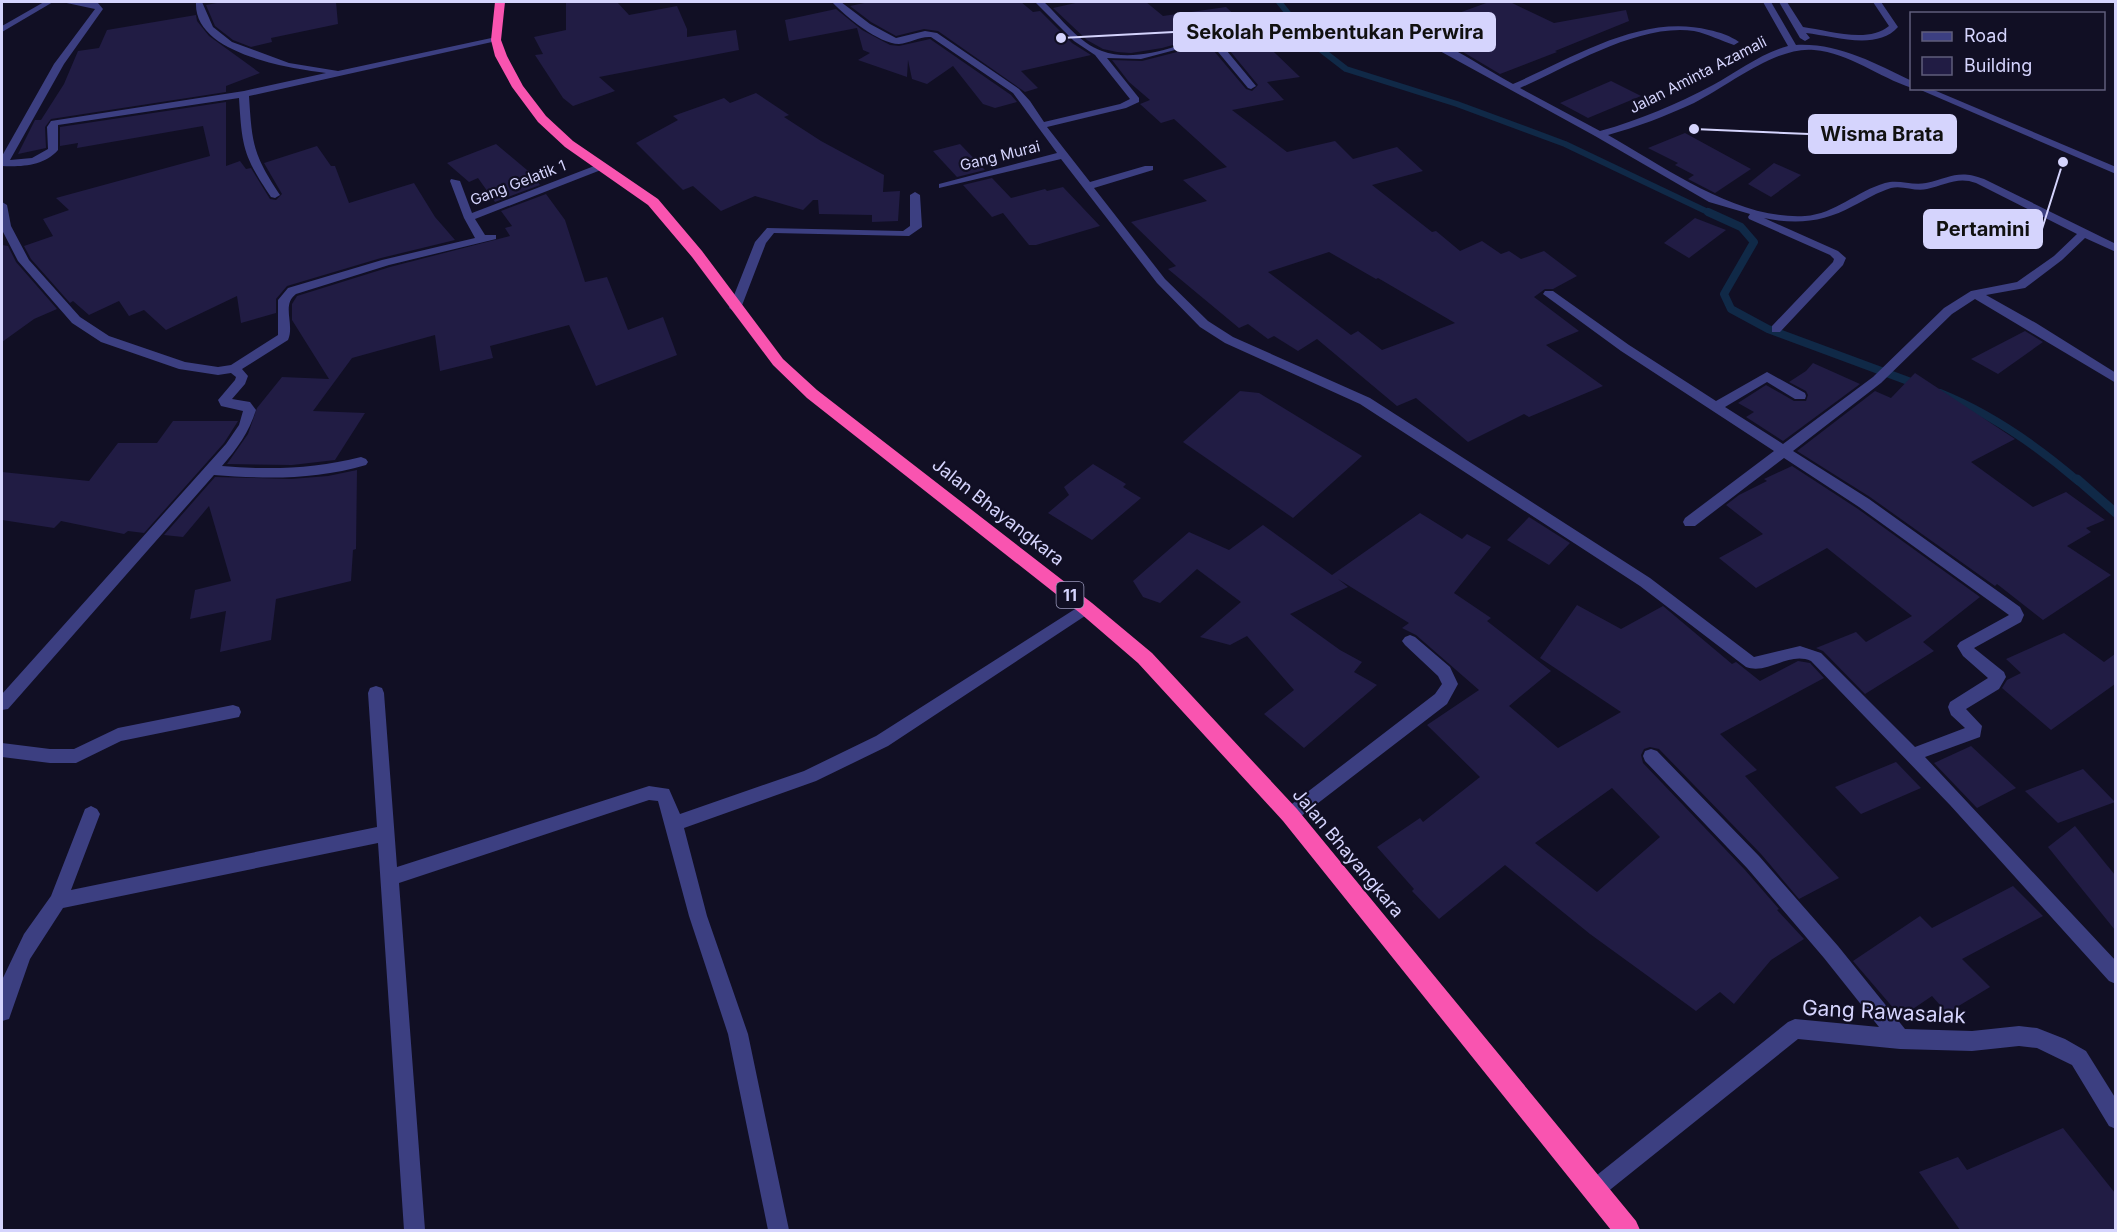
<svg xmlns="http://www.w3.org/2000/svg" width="2117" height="1232" font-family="Inter,sans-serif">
<rect width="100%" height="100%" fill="#110f24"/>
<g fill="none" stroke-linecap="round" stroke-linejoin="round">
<polyline stroke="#102947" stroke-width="6" points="1279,2 1311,42 1346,69 1457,104 1565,144 1712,214"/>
<g stroke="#102947" stroke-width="8">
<polyline points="1708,212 1741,227 1754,242 1724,294 1731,309 1768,329 1919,385"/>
<path d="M1940,393C1992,414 2036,445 2078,481"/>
</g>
<polyline stroke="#102947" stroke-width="9" points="2077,479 2116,513"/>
</g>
<g fill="#211c44" fill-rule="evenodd">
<polygon points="222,2 336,2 338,24 271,38 272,42 251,47 233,40 215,26 206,5"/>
<polygon points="566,2 617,2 629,15 677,6 687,29 687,37 736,30 739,50 599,77 615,91 573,106 563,98 535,55 543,54 534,37 566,30"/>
<polygon points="869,2 1021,2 1033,12 1040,11 1072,43 1091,55 1021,71 1038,88 1025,92 938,31 924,29 896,36 871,22 850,6"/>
<polygon points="1080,2 1146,2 1163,16 1226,7 1245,25 1162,48 1131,53 1117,52 1103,49 1087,40 1053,8"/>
<polygon points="1489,2 1510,2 1554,23 1626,10 1629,21 1555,51 1557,52 1500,74 1458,49 1467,46 1431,23"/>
<polygon points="836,9 862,30 890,45 899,46 930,39 1011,95 1017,102 995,108 983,104 953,66 927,84 912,79 908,60 907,77 858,60 870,53 863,50 857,28 789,41 785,20"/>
<polygon points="196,15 197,21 209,36 260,73 226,86 226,92 51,119 45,127 46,148 18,154 35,120 41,120 64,84 78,51 99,48 107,30"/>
<path d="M1254,33L1300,77L1267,82L1284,100L1232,110L1287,152L1335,141L1353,159L1397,147L1423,171L1372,185L1432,232L1436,231L1460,251L1482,241L1501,254L1509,251L1521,259L1544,251L1577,276L1553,289H1545L1534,297L1579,331L1546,345L1603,386L1529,417L1524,414L1468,442L1416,398L1397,406L1317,339L1298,351L1274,336L1268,339L1248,324L1239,328L1168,269L1176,266L1131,222L1207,201L1183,180L1227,167L1174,119L1161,123L1140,104L1150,100L1129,82L1112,60L1142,61L1208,44L1246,89L1252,91L1258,85L1221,40ZM1329,252L1376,279L1378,278L1455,323L1382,350L1358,331L1351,335L1268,272Z"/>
<polygon points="1611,81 1641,96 1588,118 1560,103"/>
<polygon points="756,93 789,115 784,117 821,141 884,175 883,192 900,191 898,221 872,222 872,215 819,214 818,200 813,200 803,210 755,196 721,211 693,186 683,190 636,143 678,120 673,116 724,98 730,103"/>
<polygon points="226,102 226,166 240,161 246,169 251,168 270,199 276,200 282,194 264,163 317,146 331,166 335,166 349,203 414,183 435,217 455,240 381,258 287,286 276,299 276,313 241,323 237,296 166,330 144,310 129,316 119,301 89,315 73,301 70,303 31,259 24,246 53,236 43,219 69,210 56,198 210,156 203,126 77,148 78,143 60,146 60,127"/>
<polygon points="1685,133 1751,169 1715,193 1688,179 1694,175 1675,165 1678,163 1648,148"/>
<polygon points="496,144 527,170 529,170 540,185 495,202 478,178 469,182 447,163"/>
<polygon points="960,144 985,170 957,177 933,151"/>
<polygon points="1774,163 1801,175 1771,197 1748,184"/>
<polygon points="992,178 1011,198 1045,189 1047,191 1063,187 1100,226 1036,245 1029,245 1003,213 992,217 963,185"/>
<polygon points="546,194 565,220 585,282 607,277 628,330 663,317 677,355 596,386 569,325 490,346 493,358 440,371 435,335 352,358 313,411 365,413 335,460 292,465 227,464 248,434 257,408 282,377 329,379 292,320 292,304 297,296 390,267 510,236 505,228 512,226 501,211"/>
<polygon points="1695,218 1726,230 1689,258 1664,243"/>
<polygon points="2,245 8,246 16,262 57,309 34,319 2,342"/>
<polygon points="2025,331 2043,342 1998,374 1971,359"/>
<polygon points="1813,363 1860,384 1783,441 1746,417 1754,412 1738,403 1766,385 1794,401 1806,401 1808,395 1806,391 1789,382 1806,371"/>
<polygon points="1915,373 2015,439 1971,462 2033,507 2066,492 2105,520 2086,528 2091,532 2067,546 2111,575 2043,620 1997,584 1995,586 1870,497 1797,451 1875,391 1891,398"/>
<polygon points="1240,391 1259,393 1362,456 1293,518 1183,442"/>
<polygon points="173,421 238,421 224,443 144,533 128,531 124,534 61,521 54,528 2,520 2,472 89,481 118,443 157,443"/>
<polygon points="1093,464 1126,484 1123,487 1141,498 1092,540 1048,513 1069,495 1064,487"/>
<polygon points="1792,466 1858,509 1980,597 1923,642 1934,651 1865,694 1823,651 1816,648 1856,632 1866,642 1912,616 1827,548 1756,588 1719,558 1763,534 1726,505 1739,495 1767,481 1764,479"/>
<polygon points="357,470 356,549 353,550 351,581 276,599 271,640 220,652 226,611 190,619 195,590 231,581 209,506 183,537 164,535 215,477 291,479 328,476"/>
<path d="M1420,513L1462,539L1467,534L1491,547L1454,593L1491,618L1487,621L1551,671L1509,706L1558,748L1621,712L1540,658L1577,605L1621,629L1663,606L1732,664L1736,662L1760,681L1798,661L1810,663L1824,678L1720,734L1757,770L1745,776L1839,878L1799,899L1761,854L1659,749L1650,747L1644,749L1641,755L1643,763L1745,870L1779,909L1777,910L1804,939L1771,960L1734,1004L1720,992L1696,1011L1590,934L1505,865L1439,919L1412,891L1414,889L1377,847L1420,818L1423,822L1480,777L1427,725L1479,690L1416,635L1402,628L1409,623L1338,579L1348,587L1290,614L1340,650L1362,662L1354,672L1377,685L1304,748L1264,714L1294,690L1247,636L1230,645L1200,637L1241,602L1197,569L1160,603L1143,597L1133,581L1189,532L1229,550L1263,525L1332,575ZM1612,788L1660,837L1597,892L1535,843Z"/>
<polygon points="1529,517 1570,543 1549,565 1507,540"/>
<polygon points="2064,633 2104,662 2115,654 2115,684 2051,730 2002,688 2007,680 2021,673 2006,659"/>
<polygon points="1971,746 2016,788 1977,808 1934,763"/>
<polygon points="1896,762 1921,788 1861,814 1835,787"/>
<polygon points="2083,769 2115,802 2058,823 2025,791"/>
<polygon points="2075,826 2115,875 2115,930 2048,847"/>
<polygon points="2013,886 2043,916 1962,959 1990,987 1947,1013 1932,996 1901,1017 1853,961 1920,916 1932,928"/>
<polygon points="2063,1128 2115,1193 2115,1230 1960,1230 1919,1172 1958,1157 1967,1170"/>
</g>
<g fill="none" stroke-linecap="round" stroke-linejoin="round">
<g fill="#3c3f81" fill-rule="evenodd">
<polygon points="44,2 53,2 2,32 2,26"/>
<path d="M62,2L98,3L103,9L64,64L10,160L32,158L48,149L47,127L51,121L244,91L326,73C289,68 193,54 196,2H202L213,27L232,42L289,63L338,71L496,37L501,40L249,96C252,144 253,154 280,195L275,198L271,197C243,156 242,146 239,98L58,125V150C44,166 21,167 2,166V156L54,64L95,9Z"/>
<path d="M832,2H841L870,24L896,38L925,31L937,33L1019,89L1030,101L1044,122L1120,104L1130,99L1095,55L1074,41L1035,2H1044C1061,18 1079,43 1102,51C1139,65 1186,41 1222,33C1262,23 1305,12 1347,14C1409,16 1461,55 1513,84C1573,58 1642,13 1709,30C1719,32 1731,36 1739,42L1734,45C1721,41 1709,34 1694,31C1639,23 1570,66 1520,88L1600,131C1640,120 1677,104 1713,85C1737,72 1761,53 1788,46L1763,2H1771L1796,45C1839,43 1874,63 1912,81V88C1878,77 1850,53 1814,50C1776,46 1728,86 1694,103C1666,116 1637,127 1608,135C1665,167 1736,220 1805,216C1835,214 1857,191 1885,183C1899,179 1912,186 1926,183C1950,178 1958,169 1984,179L2116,244V252L2085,238L2062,260L2025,288L1986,295L2036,323L2116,373V383L1975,299L1952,314L1881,383L1793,451L1869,499L2020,607L2024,615L2021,622L1974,648L2004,672L2006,677L1999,689L1966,709L1982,726L1980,737L1925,757L2116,961V984L2109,981L1950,805L1811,661C1789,651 1768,675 1746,667L1640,586L1360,404L1225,343L1200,327L1157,283L1061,159L939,188V184L1057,153L1013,93L931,37C920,36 910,43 899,44C879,44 845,16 832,2ZM1328,19L1364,21L1381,24L1418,39L1595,136L1709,202L1750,214L1748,217L1749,219L1830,255L1834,259L1833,262L1772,326V332H1780L1843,265L1846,258L1838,251L1764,218C1797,225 1824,222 1853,206C1865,200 1878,192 1891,188C1903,185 1915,192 1927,189C1945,185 1958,176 1976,183L2077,234L2054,256L2017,282L1971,291L1944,308L1873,377L1783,444L1725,407L1767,382L1795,399H1805L1806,396L1805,393L1767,372L1716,401L1629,345L1553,291H1545L1543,294L1621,351L1774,451L1685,518L1683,522L1685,526H1695L1784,458L1859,507L2009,615L1960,642L1957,646L1963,656L1988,678L1950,702L1948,707L1951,715L1965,728L1915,747L1821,653L1800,646L1754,657L1650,578L1370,398L1233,337L1208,321L1165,279L1094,188L1153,170V166H1145L1090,182L1047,127L1126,108L1139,102V98L1107,58L1141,59L1209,41L1248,88L1251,89L1256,86L1217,39L1286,24Z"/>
<path d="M1779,2H1787L1803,27C1827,30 1868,44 1889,26L1873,2H1881L1898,27C1877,51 1834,36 1806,33L1810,38L1805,41L1800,38Z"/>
<polygon points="1916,88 1929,88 2116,167 2116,174"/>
<path d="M602,163L606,164V168L475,219L485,235H496V239L389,265L296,294C281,305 295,324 288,340L242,369L248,376L245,384L232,399L250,402L256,410C249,432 237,449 222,466C270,470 314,469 361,457L366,459L368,462L366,465C315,480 266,479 214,475L8,709L2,710V694L226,444L239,425L243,411L221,406L218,400L235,380L236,377L231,373L218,375L179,369L101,342L72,323L18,261L2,230V202L7,205L11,226L29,260L80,317L109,336L185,362L218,367L231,365L278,335V300L288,288L382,260L475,238L464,218L450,181L451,179L460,181L472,213Z"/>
<polygon points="915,192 920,195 922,227 909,236 774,233 766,243 741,308 735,312 729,308 755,242 767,228 903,231 910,226 910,195"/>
<polygon points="1086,602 1091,604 1093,608 1091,612 888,746 816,781 684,828 707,916 748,1034 789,1230 768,1230 728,1034 689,916 658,801 649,800 399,883 425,1230 404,1230 378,843 63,908 30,959 9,1019 2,1021 2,980 24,934 51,896 85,809 91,806 97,809 100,814 71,890 377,827 368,693 370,688 376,686 382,688 384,693 397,867 649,786 669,789 680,814 804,771 876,736"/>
<polygon points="1410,635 1415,637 1450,667 1458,684 1447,704 1296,820 1290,823 1284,820 1281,815 1284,810 1435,694 1442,684 1438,676 1405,645 1402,641 1405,637"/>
<polygon points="233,705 239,707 241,712 239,717 121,741 76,763 50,763 2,757 2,743 50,749 74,749 118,728"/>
<polygon points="1651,749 1657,751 1759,856 1838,946 1905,1029 1972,1031 2019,1026 2037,1028 2065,1039 2086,1051 2116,1099 2116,1129 2109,1126 2072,1065 2037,1048 2019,1046 1972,1051 1900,1049 1798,1039 1601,1197 1594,1200 1587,1197 1584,1190 1587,1183 1788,1022 1795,1019 1879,1027 1824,958 1747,868 1645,761 1643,756 1645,751"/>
</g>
<polygon fill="#f954b0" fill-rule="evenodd" points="495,2 505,2 501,40 507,56 523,86 546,116 573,141 658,199 702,251 783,359 817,390 1092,603 1152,653 1297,809 1636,1221 1640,1230 1611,1230 1283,821 1138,663 1080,613 807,398 773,365 692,257 648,205 565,147 538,122 512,87 495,56 491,40"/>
</g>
<g text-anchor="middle" stroke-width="4.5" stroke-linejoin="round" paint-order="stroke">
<g font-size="15" fill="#d5d4fd" stroke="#110f24">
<text transform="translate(1698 75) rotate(-27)" y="5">Jalan Aminta Azamali</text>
<text transform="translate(1000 156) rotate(-14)" y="5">Gang Murai</text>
<text transform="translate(518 183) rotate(-21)" y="5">Gang Gelatik 1</text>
</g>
<rect fill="#110f24" stroke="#9a99bc" stroke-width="1.5" x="1056.5" y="582" width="27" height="26" rx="4.5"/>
<g font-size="16" font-weight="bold" fill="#d5d4fd">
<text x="1070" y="601">11</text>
</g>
<g font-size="18" fill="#d5d4fd" stroke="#110f24">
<text transform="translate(998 512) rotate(38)" y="6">Jalan Bhayangkara</text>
<text transform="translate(1348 853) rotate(50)" y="6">Jalan Bhayangkara</text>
</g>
<g font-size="21" fill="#d5d4fd" stroke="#110f24">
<text transform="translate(1884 1012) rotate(3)" y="7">Gang Rawasalak</text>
</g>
</g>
<path fill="none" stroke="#d5d4fd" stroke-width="2" d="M1061 38L1174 32M1694 129L1809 134M2063 162L2042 229"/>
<g fill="#d5d4fd" stroke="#110f24" stroke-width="2">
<circle cx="1061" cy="38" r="6"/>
<circle cx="1694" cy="129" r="6"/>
<circle cx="2063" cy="162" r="6"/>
</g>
<g fill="#d5d4fd" stroke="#d5d4fd" stroke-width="2">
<rect x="1174" y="13" width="321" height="38" rx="6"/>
<rect x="1809" y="115" width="147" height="38" rx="6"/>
<rect x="1924" y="210" width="118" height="38" rx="6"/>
</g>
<g font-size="20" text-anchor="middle" font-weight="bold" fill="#111">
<text x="1335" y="39">Sekolah Pembentukan Perwira</text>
<text x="1882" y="141">Wisma Brata</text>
<text x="1983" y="236">Pertamini</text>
</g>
<rect width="2117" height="1232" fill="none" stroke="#d5d4fd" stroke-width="6"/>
<rect x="1910" y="12" width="195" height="78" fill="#110f24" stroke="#5f5e7b" stroke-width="1.5"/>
<rect x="1922" y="32" width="30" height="9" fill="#3c3f81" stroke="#5f5e7b" stroke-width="1.5"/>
<text x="1964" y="42" font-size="18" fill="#d5d4fd">Road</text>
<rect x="1922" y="57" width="30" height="18" fill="#211c44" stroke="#5f5e7b" stroke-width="1.5"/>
<text x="1964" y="72" font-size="18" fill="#d5d4fd">Building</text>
</svg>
